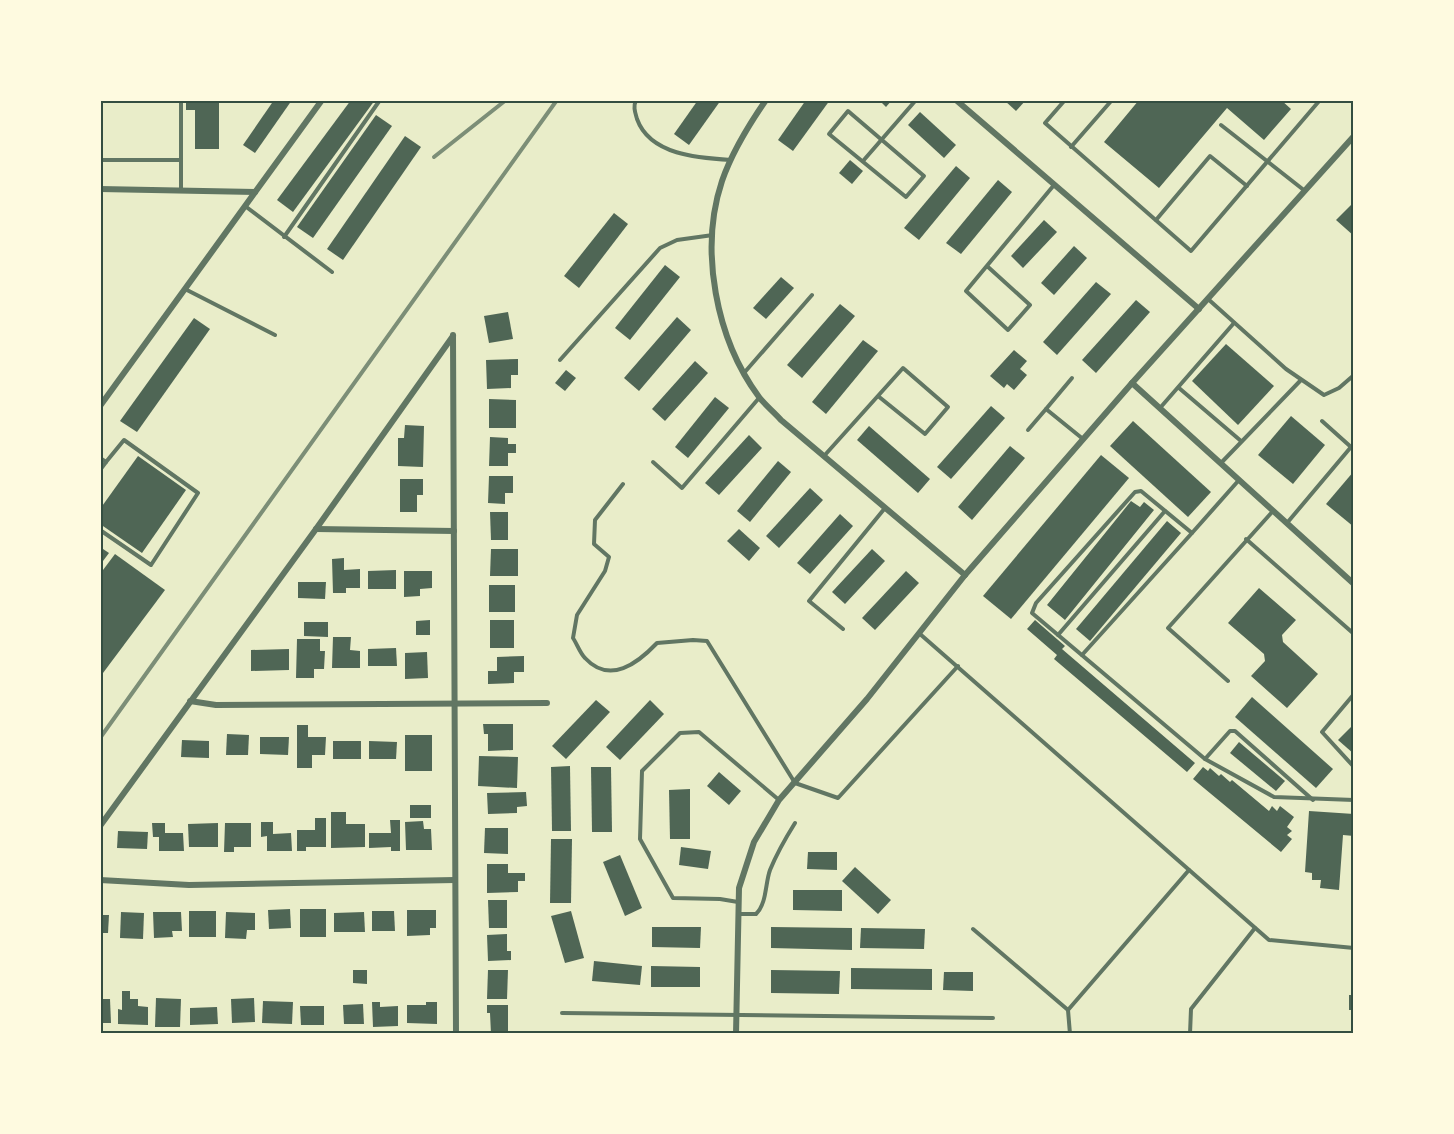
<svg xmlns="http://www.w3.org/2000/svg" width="1454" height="1134" font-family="'Titillium Web',sans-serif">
<rect width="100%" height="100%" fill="#e9edc9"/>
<g fill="#4f6655">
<polygon points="186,100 219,100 219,149 195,149 195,110 186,110"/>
<polygon points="274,100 292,100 255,153 243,145"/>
<polygon points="351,100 375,100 293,212 277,200"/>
<polygon points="698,100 721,100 689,145 674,134"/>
<polygon points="806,100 830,100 793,151 778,140"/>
<polygon points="879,100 892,100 886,107"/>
<polygon points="1004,100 1026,100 1016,111"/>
<polygon points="1139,100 1281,100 1291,109 1264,140 1227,108 1159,188 1104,142"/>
<polygon points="920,112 956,145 944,158 908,125"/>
<polygon points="376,115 392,126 313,238 297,227"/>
<polygon points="405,136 421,147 343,260 327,249"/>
<polygon points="850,160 863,171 852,184 839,173"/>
<polygon points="956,166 970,178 919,240 904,228"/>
<polygon points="998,180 1012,192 961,254 946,243"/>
<polygon points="1354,202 1354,236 1336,220"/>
<polygon points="614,213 628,224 579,288 564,276"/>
<polygon points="1044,220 1057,232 1023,268 1011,256"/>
<polygon points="1074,246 1087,258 1054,295 1041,283"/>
<polygon points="665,265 680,277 630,340 615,328"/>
<polygon points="781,277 794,288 766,319 753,308"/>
<polygon points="1096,282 1111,294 1057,355 1043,342"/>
<polygon points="1136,300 1150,312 1096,373 1082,360"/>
<polygon points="840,304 855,316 802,378 787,365"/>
<polygon points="508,312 513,339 489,343 484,316"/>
<polygon points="677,317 691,330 639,391 624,378"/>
<polygon points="194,318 210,329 137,432 120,421"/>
<polygon points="863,340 878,351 826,414 812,402"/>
<polygon points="1226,344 1274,386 1238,425 1192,381"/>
<polygon points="1014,350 1027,361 1020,369 1027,375 1014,390 1007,384 1004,388 990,376"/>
<polygon points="518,359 518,375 511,375 511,388 487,389 486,360"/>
<polygon points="695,361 708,373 665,421 652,409"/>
<polygon points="566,370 576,378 565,391 555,383"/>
<polygon points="715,397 729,408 688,458 675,447"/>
<polygon points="489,399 516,400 516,428 489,428"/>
<polygon points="991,406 1005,418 951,479 937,467"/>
<polygon points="1291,416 1325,445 1293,484 1258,455"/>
<polygon points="1133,421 1211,492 1188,517 1110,446"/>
<polygon points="405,425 424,426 423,467 398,466 398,438 404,438"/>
<polygon points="869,426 930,479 918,493 857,440"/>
<polygon points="749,435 762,448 719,495 705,483"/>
<polygon points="490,437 508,438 508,444 516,444 516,453 508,453 508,466 489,466"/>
<polygon points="1010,446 1025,458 972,520 958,507"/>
<polygon points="1101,455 1129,478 1011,619 983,596"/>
<polygon points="138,456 186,490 142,553 100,524 100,509"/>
<polygon points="778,461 791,472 750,522 737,511"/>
<polygon points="1354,471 1354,527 1326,504"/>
<polygon points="489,476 513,476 513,493 505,493 505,504 488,503"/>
<polygon points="400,479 423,479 423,495 417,495 417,512 400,512"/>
<polygon points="810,488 823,500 779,548 766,536"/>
<polygon points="1131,501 1140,507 1144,502 1154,510 1065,620 1047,605"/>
<polygon points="490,512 508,512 508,540 491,540"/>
<polygon points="840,514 853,526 810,574 797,563"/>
<polygon points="1167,521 1181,533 1090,641 1076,629"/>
<polygon points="739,529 760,548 749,561 727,541"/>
<polygon points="100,547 109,553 100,565"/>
<polygon points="491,549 518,549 518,576 490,576"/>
<polygon points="872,549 885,561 845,604 832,592"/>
<polygon points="115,554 165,590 100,677 100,574"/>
<polygon points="344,558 344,570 360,569 360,588 346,588 346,593 333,593 332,559"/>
<polygon points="396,570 396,589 368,589 368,571"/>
<polygon points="404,571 432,571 432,588 420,589 420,596 404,597"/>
<polygon points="906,571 919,583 875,630 862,618"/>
<polygon points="298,582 326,582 325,599 298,598"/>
<rect x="489" y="585" width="26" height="27"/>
<polygon points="1259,588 1296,620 1282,635 1283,642 1318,674 1287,708 1251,676 1265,661 1264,654 1228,623"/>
<polygon points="430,620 430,635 416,635 416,621"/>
<rect x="490" y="620" width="24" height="28"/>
<polygon points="1035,620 1065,646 1062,649 1195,763 1187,772 1054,659 1057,655 1027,629"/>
<polygon points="304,622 328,622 328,637 304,636"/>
<polygon points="333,637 351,637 350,650 360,651 360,668 332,668"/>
<polygon points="297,639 320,639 320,651 325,651 324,669 314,669 314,678 296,678"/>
<polygon points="396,648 397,666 368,666 368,649"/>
<polygon points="289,649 289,670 251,671 251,650"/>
<polygon points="427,652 428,678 405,679 405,653"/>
<polygon points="524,656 524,672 514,672 514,683 488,684 488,671 497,671 497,657"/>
<polygon points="1252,697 1333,769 1316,788 1235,717"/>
<polygon points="596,700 610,712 566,759 552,746"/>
<polygon points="650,700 664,714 620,760 606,747"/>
<polygon points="483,724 513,724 513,750 488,751 488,734 484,734"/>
<polygon points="1354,724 1354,754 1338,740"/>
<polygon points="297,725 308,725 308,737 326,737 325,755 312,755 312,768 297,768"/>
<polygon points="227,734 249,735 248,755 226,755"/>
<rect x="405" y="735" width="27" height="36"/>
<polygon points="260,737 289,737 288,755 260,754"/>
<polygon points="182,740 209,741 209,758 181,757"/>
<rect x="333" y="741" width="28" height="18"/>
<polygon points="369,741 397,742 396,759 369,759"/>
<polygon points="1239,742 1285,781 1276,791 1230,753"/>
<polygon points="479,756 518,757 517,788 478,786"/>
<polygon points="570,766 571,831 552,831 551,767"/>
<polygon points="591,767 611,767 612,832 592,832"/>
<polygon points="1203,767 1208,771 1210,768 1219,776 1221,774 1230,782 1232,780 1269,811 1272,806 1277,811 1280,806 1294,817 1287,827 1292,831 1287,835 1292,839 1281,852 1193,779"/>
<polygon points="719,772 741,791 729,805 707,786"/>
<polygon points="690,789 690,839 670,839 669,790"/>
<polygon points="526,792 527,806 517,807 517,813 488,814 487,793"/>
<rect x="410" y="805" width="21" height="13"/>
<polygon points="1309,811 1354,814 1354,836 1343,835 1339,890 1320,888 1321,880 1312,880 1312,873 1305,872"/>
<polygon points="331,812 346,812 346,824 365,824 365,847 331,848"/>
<polygon points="315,818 326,818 326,847 306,847 306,851 297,851 297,830 315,830"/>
<polygon points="390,820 400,820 400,851 391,851 391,847 369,848 369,833 391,833"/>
<polygon points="423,821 424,829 431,829 432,850 406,850 405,822"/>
<polygon points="261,822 273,822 273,834 291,833 292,851 267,851 267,836 261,837"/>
<polygon points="152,823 165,823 165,833 183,833 184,851 159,851 159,837 153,837"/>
<polygon points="218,823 218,847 189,847 188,824"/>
<polygon points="225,823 251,823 251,847 234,847 234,852 224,852"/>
<polygon points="485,828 508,828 508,854 484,853"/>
<polygon points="118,831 148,832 147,849 117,848"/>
<polygon points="551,839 572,839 571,903 550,903"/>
<polygon points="681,847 711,851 708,869 679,865"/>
<polygon points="808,852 837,852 837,870 807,869"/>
<polygon points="620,855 642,908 625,916 603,862"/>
<polygon points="487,864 508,864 508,873 525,873 525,881 518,881 518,892 487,893"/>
<polygon points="855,867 891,900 878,914 842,881"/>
<polygon points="793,890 842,890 842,911 793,910"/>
<polygon points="488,900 507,900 507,928 489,928"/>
<polygon points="290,909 291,928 269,929 268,910"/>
<rect x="300" y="909" width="26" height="28"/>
<polygon points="407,910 436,910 436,928 430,928 430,935 407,936"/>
<rect x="189" y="911" width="27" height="26"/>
<polygon points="372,911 394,911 395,931 372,931"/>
<polygon points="571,911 584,958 565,963 551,916"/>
<polygon points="121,912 144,913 143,939 120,938"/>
<polygon points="153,912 181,912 182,931 172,931 173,937 154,938"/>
<polygon points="226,912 255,913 255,930 247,930 246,939 225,938"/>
<polygon points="364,912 365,932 334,932 334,913"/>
<polygon points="100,915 109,915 108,933 100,933"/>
<polygon points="652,927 701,927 700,948 652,947"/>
<polygon points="771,927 852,928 852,950 771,948"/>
<polygon points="861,928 925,929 924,949 860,948"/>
<polygon points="507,934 507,951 511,951 511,960 488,961 487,935"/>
<polygon points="594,961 642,966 640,985 592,981"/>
<polygon points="651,966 700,967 700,987 651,987"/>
<polygon points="851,968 932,969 932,990 851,989"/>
<polygon points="353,970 367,970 367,984 353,983"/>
<polygon points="488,970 508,970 507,999 487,999"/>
<polygon points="771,970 840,971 839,994 771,993"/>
<polygon points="944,972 973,972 973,991 943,990"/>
<polygon points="122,991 130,991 130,999 138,999 138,1006 148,1007 148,1025 118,1024 118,1009 122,1010"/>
<rect x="1349" y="995" width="5" height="15"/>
<polygon points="156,998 181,999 180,1027 155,1027"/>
<polygon points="254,998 255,1022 232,1023 231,999"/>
<polygon points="100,999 110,999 111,1023 100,1023"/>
<polygon points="263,1001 293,1002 292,1024 262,1023"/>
<polygon points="372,1002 380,1002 380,1007 398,1006 398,1026 373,1027"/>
<polygon points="426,1002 437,1002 437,1024 407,1023 407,1005 426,1005"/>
<polygon points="363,1004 364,1024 344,1024 343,1005"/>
<polygon points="487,1005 508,1005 508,1034 491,1034 490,1013 487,1013"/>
<polygon points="300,1006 324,1006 324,1025 301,1025"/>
<polygon points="217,1007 218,1024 190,1025 190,1008"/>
</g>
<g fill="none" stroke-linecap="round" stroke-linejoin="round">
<g stroke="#617663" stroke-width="4">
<polyline points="181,100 181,191"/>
<path d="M636,100C633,107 635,112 637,119C650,155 698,158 731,160"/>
<polyline points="1065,100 1045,123 1191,251 1320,100"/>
<polygon points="848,111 924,176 906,197 829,134"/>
<polyline points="1221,125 1305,191"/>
<polyline points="1071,147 1112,100"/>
<polyline points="100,160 181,160"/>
<polyline points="863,161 916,100"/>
<polyline points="245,206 332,272"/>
<polyline points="1156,220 1210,156 1247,186"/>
<polyline points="284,237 380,100"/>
<polyline points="987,266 1030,305 1008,330 966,291 1054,185"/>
<polyline points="185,289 275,335"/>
<polyline points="1208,299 1286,369 1324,395 1339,388 1354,375"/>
<polyline points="560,360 660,248 677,240 713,235"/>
<polyline points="744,373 812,295"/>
<polyline points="1072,378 1046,409 1083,439"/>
<polyline points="1179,388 1241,441"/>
<polyline points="1160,408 1234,323"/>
<polyline points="1028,430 1046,409"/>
<polyline points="824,456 903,368 948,407 925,434 878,396"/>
<polyline points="100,458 106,462 100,470"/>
<polyline points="653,462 682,488 759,398"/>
<polyline points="1221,463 1301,380"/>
<polyline points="1239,480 1192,533 1141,491 1135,492 1036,603 1032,613 1205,759 1274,797 1354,800"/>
<path d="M623,484L595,520L594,544L609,557L605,571L577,615L573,638C577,644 580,653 585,658C610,685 638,663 657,643L693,640L707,641L795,783L838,798L958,666"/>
<polyline points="1287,523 1351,447 1322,421"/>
<polyline points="100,530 151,565 198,493 124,440 106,462"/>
<polyline points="1246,539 1354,634"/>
<polyline points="843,629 809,601 885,508"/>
<polyline points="920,634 1269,940 1354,948"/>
<polyline points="1058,635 1165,511"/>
<polyline points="1082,655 1192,533"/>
<polyline points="1228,681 1168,628 1273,511"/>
<polyline points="1354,694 1322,732 1354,767"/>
<polyline points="1205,759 1230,731 1235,731 1313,800"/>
<polyline points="738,902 720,899 673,898 640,839 642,771 680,733 699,732 779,800"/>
<path d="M738,914H756C767,903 765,884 770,870C777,853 785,839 795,823"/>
<polyline points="973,929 1068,1010"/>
<polyline points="562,1013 993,1018"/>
<polyline points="1070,1034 1068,1010 1189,870"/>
<polyline points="1190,1034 1191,1009 1255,928"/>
</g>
<g stroke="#617663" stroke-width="6">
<path d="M766,100C748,126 732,152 722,181C699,250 716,339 759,397C765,405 774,412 781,420L965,575"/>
<polyline points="956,100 1199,309"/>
<polyline points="100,189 255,192"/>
<polyline points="453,335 456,1034"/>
<polyline points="1132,383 1354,584"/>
<polyline points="100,406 322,100"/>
<polyline points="316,529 454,531"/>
<polyline points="190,701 216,705 547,703"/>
<polyline points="100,826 316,529 453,336"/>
<polyline points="100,880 189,885 455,880"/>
<polyline points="736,1034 739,888 754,842 779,800 867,699 965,575 1132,383 1354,136"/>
</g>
<g stroke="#7c8e77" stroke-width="4">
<polyline points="434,157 506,100"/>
<polyline points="100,738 557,100"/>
</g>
</g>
<rect width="1454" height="1134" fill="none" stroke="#fefae0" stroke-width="204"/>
<rect x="102" y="102" width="1250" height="930" fill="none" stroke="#344e41" stroke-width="2"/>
</svg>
